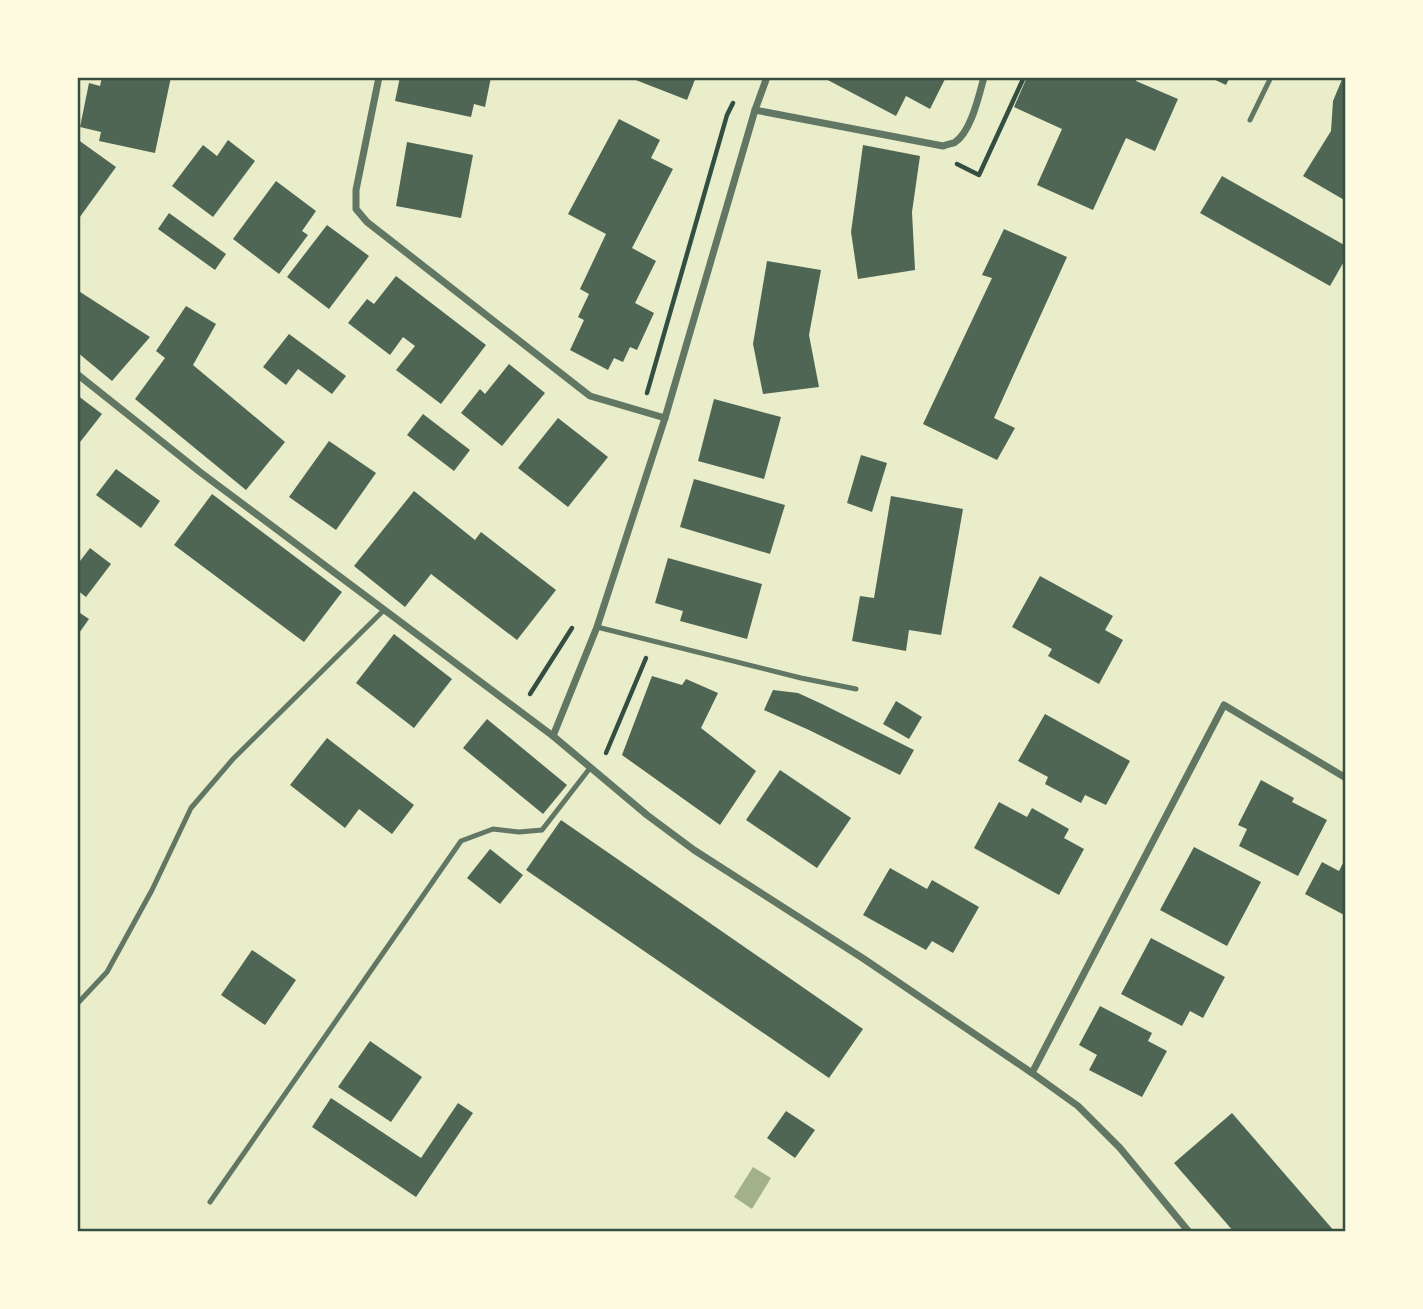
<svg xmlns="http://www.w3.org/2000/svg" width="1423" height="1309" font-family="'PT Sans',sans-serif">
<rect width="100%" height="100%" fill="#e9edc9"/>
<polygon fill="#a3b18a" points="753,1167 771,1178 752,1209 734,1197"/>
<g fill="#4f6655">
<polygon points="102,77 171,77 155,153 99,141 101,132 80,127 89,83 100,86"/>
<polygon points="400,77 491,77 485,107 474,104 471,117 395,101"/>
<polygon points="628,77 696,77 687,100"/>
<polygon points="822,77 946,77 930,109 906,96 896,116"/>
<polygon points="1027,77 1137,77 1136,81 1178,99 1155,151 1126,138 1093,210 1037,185 1062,129 1014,107"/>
<polygon points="1209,77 1230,77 1226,85"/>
<polygon points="1343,77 1346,77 1346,201 1303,176 1331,131 1333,101"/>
<polygon points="619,119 660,140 651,158 673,169 632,248 656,261 635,303 654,313 637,350 630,347 623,362 614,358 608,370 570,350 584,320 578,317 589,294 580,289 606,234 568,214"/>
<polygon points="77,139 116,167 77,221"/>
<polygon points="228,140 255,161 213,217 172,186 203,145 217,156"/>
<polygon points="407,142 473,155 461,218 396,206"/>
<polygon points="863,145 920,156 912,212 915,270 858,279 851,232"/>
<polygon points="1222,176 1346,246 1346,258 1330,286 1200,213"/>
<polygon points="276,181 316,211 302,231 308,235 279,274 233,239"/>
<polygon points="169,213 226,254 215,270 158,229"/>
<polygon points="327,225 369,256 329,309 287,277"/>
<polygon points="1004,229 1067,257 994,418 1015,428 997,460 923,424 992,278 982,275"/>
<polygon points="767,261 821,270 809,335 819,387 763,394 753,344"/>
<polygon points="396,276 486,345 441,404 396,370 415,346 403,337 390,355 348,323 367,299 374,304"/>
<polygon points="77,290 150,337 112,381 77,352"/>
<polygon points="186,306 216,324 193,365 285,442 246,490 135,399 165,358 156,351"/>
<polygon points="289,334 346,376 332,394 298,369 286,385 263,367"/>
<polygon points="509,364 545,393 502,446 461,413 480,389 485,394"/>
<polygon points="77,395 102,414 77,446"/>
<polygon points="714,399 781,417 764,479 698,461"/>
<polygon points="423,414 470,450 454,471 407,435"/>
<polygon points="558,418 608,457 568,507 518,468"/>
<polygon points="329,441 376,473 336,530 289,497"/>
<polygon points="861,455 887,463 872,512 847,503"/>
<polygon points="116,469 160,501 141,528 96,495"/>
<polygon points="694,479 785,505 770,554 680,527"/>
<polygon points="414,491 475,540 481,532 556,590 517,640 431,574 405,607 354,566"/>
<polygon points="212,494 342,592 304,642 174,545"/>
<polygon points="891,496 963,509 941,635 909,630 906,651 852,641 860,596 874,598"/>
<polygon points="90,548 111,564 86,597 77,590 77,565"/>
<polygon points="668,558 762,584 747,639 680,621 683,611 655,603"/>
<polygon points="1040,576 1113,616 1105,630 1123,640 1099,684 1048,656 1052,649 1012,627"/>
<polygon points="77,611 89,619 77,636"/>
<polygon points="394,634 452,679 414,728 356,683"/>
<polygon points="652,676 682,685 686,679 718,693 701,728 756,771 720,825 622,755"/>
<polygon points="773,690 798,693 822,704 914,750 900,775 809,730 764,710"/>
<polygon points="896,701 922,717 909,739 883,724"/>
<polygon points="1045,714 1130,761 1106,805 1085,795 1081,803 1045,784 1048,777 1018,761"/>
<polygon points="487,719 567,785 543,814 463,748"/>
<polygon points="327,738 414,805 392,834 359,809 345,828 290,785"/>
<polygon points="780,770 851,818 817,868 746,820"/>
<polygon points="1261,780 1294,798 1292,802 1327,820 1298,876 1239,846 1247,829 1238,825"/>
<polygon points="999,802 1027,817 1032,808 1069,829 1064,838 1084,849 1059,895 974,848"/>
<polygon points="561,820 863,1029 829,1078 526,870"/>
<polygon points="1194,847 1261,882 1227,946 1160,910"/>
<polygon points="490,849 523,875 500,904 467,878"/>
<polygon points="1346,857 1346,916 1305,894 1322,862 1339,871"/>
<polygon points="890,868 927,889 932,880 979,907 953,953 932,941 926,950 863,915"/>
<polygon points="1151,938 1225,977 1203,1018 1190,1011 1182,1026 1121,994"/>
<polygon points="252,950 296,980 265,1025 221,995"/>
<polygon points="1100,1006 1152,1033 1148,1041 1167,1051 1142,1097 1089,1070 1097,1055 1079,1045"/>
<polygon points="370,1041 422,1077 391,1122 338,1087"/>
<polygon points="331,1098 421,1158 458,1103 473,1113 416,1197 312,1127"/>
<polygon points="786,1111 815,1130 795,1158 767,1138"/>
<polygon points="1232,1113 1335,1232 1234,1232 1174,1163"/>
</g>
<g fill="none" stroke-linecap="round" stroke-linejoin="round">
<g stroke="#344e41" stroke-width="4.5">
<polyline points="957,164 979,175 1024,77"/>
<polyline points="647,393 727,115 733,103"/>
<polyline points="530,694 572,628"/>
<polyline points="606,753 646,658"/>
</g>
<g stroke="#617663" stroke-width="5">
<polyline points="1250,120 1271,77"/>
<polyline points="597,627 801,678 856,689"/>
<polyline points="77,1004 107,972 152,890 191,808 233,759 384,610"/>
<polyline points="210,1202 461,841 493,829 519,832 542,830 590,768"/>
</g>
<g stroke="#617663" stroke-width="7">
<polyline points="379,77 356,190 356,209 367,222 590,396 665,418"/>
<path d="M755,110L943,146C945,145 953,143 954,143C971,133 979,95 984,77"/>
<polyline points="77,374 200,472 553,736 647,815 694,850 864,959 1032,1073 1078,1106 1120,1148 1189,1232"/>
<polyline points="553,736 597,627 665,418 755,110 767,77"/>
<polyline points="1032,1073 1224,705 1346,778"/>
</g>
</g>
<rect width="1423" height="1309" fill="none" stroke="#fefae0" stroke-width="158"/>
<rect x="79" y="79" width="1265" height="1151" fill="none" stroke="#344e41" stroke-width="2.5"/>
</svg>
